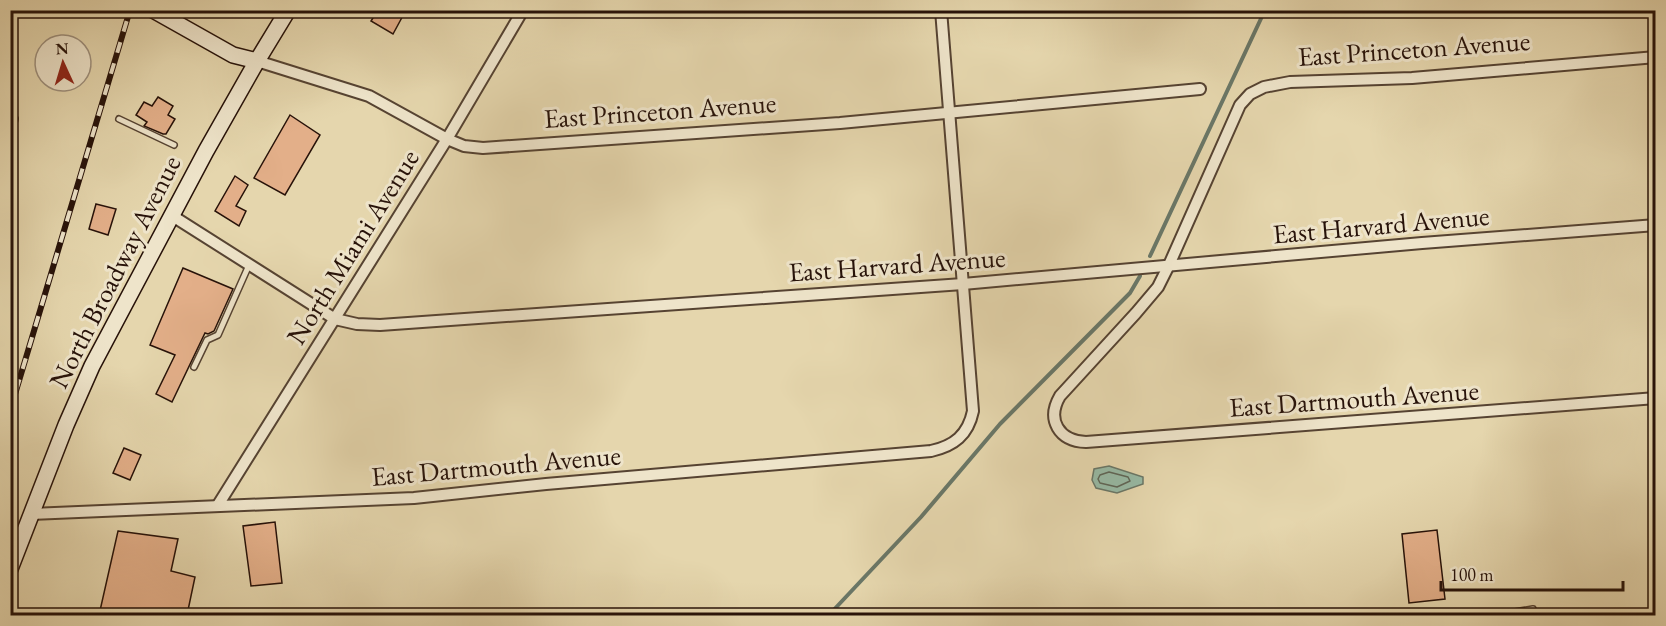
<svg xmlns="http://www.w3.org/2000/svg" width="1666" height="626" font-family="'EB Garamond',serif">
<rect width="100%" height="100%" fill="#e5d6ad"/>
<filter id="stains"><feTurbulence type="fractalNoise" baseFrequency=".00333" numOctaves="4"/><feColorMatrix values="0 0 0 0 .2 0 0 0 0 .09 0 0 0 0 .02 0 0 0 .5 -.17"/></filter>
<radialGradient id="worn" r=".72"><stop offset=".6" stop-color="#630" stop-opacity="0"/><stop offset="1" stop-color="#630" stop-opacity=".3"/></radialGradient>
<polygon fill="#97baa5" stroke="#6a7767" stroke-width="1.5" points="1109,466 1143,477 1143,484 1117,493 1096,488 1092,480 1094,469"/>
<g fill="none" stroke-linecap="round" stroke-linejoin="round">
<polygon stroke="#5f6657" stroke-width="1.5" points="1109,472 1128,477 1130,481 1117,487 1100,483 1098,479 1100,475"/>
<g stroke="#6a7767" stroke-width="4">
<polyline points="1150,256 1265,10"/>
<polyline points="828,616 921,517 1000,424 1130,293 1140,276"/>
</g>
</g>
<g fill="#e3af89" stroke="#271209" stroke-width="1.5">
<polygon points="378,10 406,10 393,34 371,21"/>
<polygon points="158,97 173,106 168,115 175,119 166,134 163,134 144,126 147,122 136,115 144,102 152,106"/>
<polygon points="290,115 320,135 285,195 254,178"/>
<polygon points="235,176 248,185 236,206 246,211 239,226 215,211"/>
<polygon points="96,204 116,209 108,235 89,229"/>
<polygon points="183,268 233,289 214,331 208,334 205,333 172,402 156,394 175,355 150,345"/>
<polygon points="124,448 141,455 130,480 113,473"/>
<polygon points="275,522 282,583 251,586 243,526"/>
<polygon points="1437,530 1445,599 1409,603 1402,534"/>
<polygon points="118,531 178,539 171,571 195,577 187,615 99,615"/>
</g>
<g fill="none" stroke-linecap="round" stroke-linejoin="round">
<g stroke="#564332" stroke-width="8">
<g id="lane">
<polyline points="10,118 15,119 10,137"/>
<polyline points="119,119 174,145"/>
<polyline points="194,367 207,340 218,335 249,265"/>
<polyline points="1491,616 1533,609"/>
</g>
</g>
<g stroke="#564332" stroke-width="14">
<g id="street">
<path d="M1656,57L1412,78L1290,82L1264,87L1250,94L1240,105L1169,265L1158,287L1136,313L1060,396C1046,420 1059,441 1086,442L1656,398"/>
<polyline points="257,61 369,96 447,139 464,146 483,148 840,123 1200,89"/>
<polyline points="171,215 335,319 357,324 380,325 963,284 1422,243 1656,225"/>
<polyline points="218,505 447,139 523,10"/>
<path d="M31,514L414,498L546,484L931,451C954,446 968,435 973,411L941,10"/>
</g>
</g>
<g stroke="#271209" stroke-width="18">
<g id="secondary">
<polyline points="153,10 233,55 257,61"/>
<polyline points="10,569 66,425 92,366 206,151 257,61 288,10"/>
</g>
</g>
<use href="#lane" stroke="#eee4ca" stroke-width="5"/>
<use href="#street" stroke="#eee4ca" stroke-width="10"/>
<use href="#secondary" stroke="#eee4ca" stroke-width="15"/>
<g stroke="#271209" stroke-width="6">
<polyline id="rail" points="10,411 130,10"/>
</g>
<use href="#rail" stroke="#eee4ca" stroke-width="4" stroke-dasharray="11" stroke-linecap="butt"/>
</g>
<g text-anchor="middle" stroke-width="6" stroke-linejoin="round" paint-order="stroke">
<g font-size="27" fill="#271209" stroke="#eee4ca">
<text transform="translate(1414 49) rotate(-4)" y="9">East Princeton Avenue</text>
<text transform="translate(660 111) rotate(-4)" y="9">East Princeton Avenue</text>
<text transform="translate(1381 225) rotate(-5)" y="9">East Harvard Avenue</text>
<text transform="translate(353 247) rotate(-58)" y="9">North Miami Avenue</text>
<text transform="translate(897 265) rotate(-4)" y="9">East Harvard Avenue</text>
<text transform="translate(115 272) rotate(-63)" y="9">North Broadway Avenue</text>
<text transform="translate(1354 399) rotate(-4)" y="9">East Dartmouth Avenue</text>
<text transform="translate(496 466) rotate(-5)" y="9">East Dartmouth Avenue</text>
</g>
</g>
<rect width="1666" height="626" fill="none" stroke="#e5d6ad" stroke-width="36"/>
<rect x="12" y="12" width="1642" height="602" fill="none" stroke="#271209" stroke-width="3"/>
<rect x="18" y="18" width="1630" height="590" fill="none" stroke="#271209" stroke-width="1.5"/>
<g transform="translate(63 63) rotate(356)"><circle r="28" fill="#eee4ca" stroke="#9e907d" stroke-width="1.5"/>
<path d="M0-4.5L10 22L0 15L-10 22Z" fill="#8f2418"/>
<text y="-9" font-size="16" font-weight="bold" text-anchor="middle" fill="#271209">N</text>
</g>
<path d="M1441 581v9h182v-9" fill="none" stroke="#271209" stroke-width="3"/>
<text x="1450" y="581" font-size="18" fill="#271209" stroke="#eee4ca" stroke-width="4.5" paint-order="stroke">100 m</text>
<rect width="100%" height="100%" filter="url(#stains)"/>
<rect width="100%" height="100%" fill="url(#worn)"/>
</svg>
